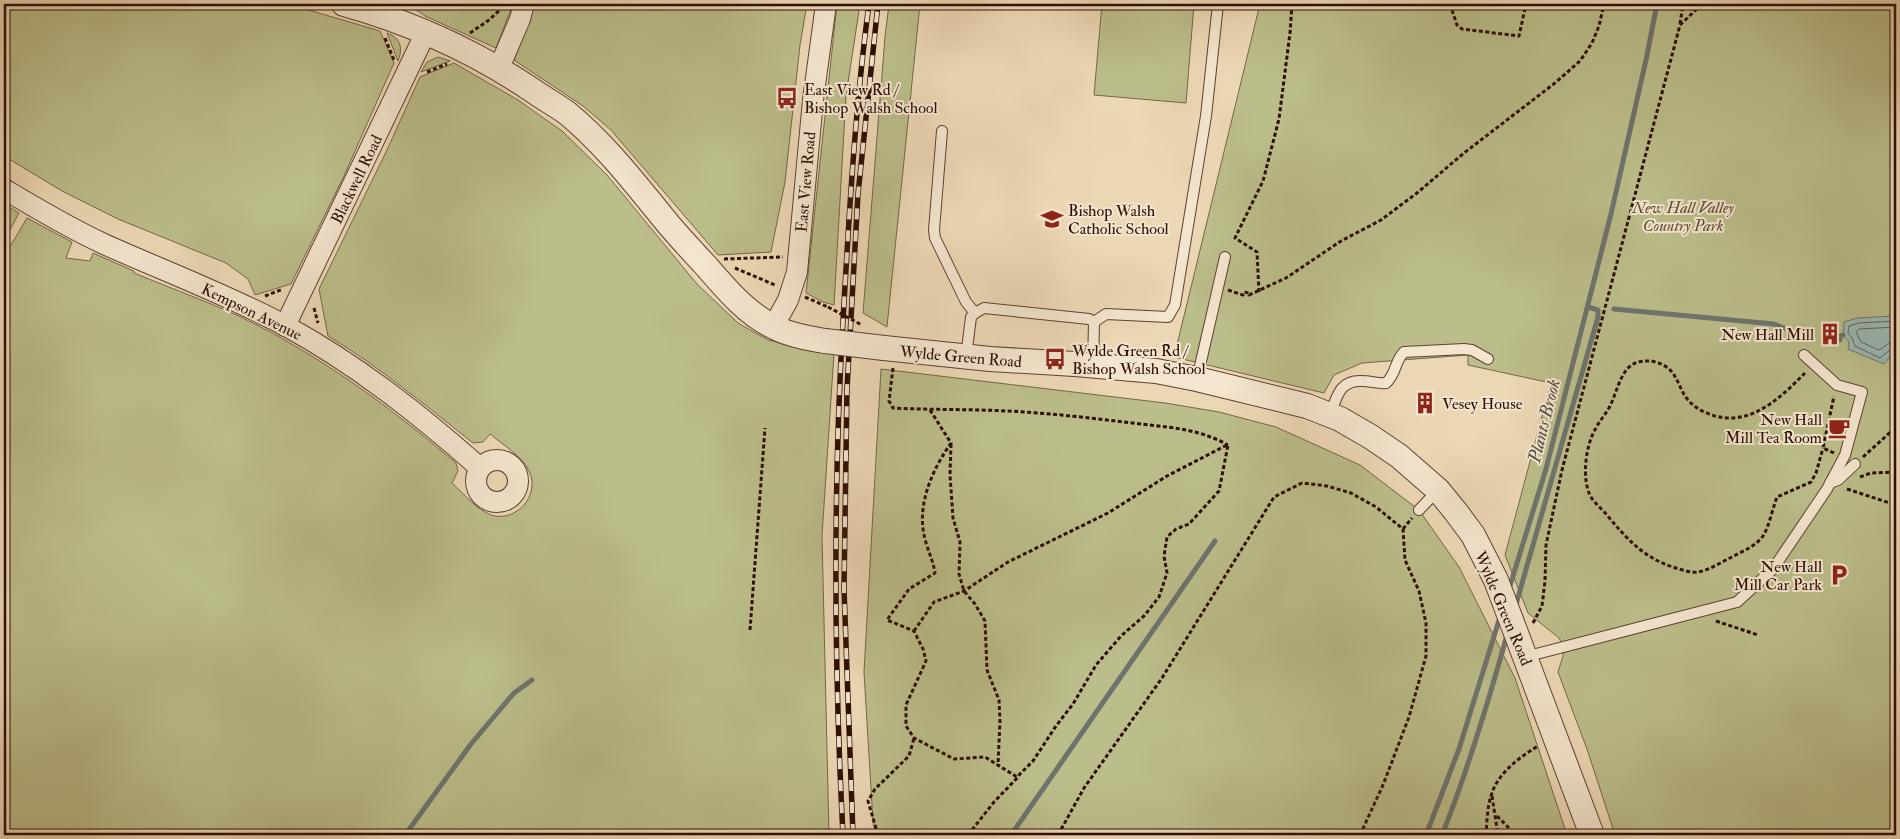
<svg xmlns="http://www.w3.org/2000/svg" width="1900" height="839" font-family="'IM FELL Double Pica',serif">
<rect width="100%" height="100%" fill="#ecd7b4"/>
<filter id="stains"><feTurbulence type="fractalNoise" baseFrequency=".004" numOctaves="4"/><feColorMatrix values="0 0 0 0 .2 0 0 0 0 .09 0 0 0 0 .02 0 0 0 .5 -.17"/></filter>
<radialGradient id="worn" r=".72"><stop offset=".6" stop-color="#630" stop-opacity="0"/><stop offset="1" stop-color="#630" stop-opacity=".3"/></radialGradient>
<g fill="#bbbd8a" stroke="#746647">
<polygon points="4,4 288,4 380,31 394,63 343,178 291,284 255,295 248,279 226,263 118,219 62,191 4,156"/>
<polygon points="411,4 513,4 496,48 425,16 415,9"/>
<polygon points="530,4 807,4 800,45 785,182 771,252 718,255 611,130 583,106 514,60 520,45"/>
<polygon points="837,4 860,4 846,96 834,305 823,302 806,293"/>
<polygon points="889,4 920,4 887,327 863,313 885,37"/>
<polygon points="1102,4 1194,4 1186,103 1094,95"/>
<polygon points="1260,4 1896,4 1896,835 1615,835 1587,749 1558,672 1563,656 1563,646 1559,638 1528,613 1505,555 1551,383 1468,365 1468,355 1362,363 1334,375 1324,393 1174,357"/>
<path d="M387,33C401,38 403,48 398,61Z"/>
<polygon points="438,57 450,61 421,72 427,62"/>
<path d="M454,63L518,100L562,131L607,175L697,284L738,323L768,340L834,353L822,536L829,835H4V243L11,245L27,218L72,242L66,258L90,261L93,253L134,271V273C175,290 218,305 257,325C327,361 391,408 451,459L456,463L458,471L452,483C464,494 476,509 491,515C516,523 541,495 529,471C522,456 503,445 490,434L483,442L473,443C426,406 380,367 328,336L319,289L387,150L420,77Z"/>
<polygon points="4,204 19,213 4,241"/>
<polygon points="881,369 1165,403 1219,412 1276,427 1360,465 1419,510 1459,567 1515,678 1567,835 876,835 873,822 864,672"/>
</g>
<polygon fill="#9ab8b3" stroke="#6e746d" points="1896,316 1896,353 1893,353 1884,364 1848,349 1849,342 1843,335 1844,322 1857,318"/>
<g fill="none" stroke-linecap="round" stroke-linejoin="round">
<g stroke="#64635c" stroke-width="1">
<polyline points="1896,321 1859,323 1849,326 1848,333 1852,338 1855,346 1880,358 1891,349 1896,348"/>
<polyline points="1896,327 1859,329 1856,332 1861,342 1879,350 1888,344 1896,342"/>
</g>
<g stroke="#6e746d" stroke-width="5">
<polyline points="1614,309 1774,324 1784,328"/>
<polyline points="1840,340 1840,336 1843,335"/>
<polyline points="1509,589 1546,469 1611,214 1646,60 1657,4"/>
<polyline points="1515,608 1598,317 1598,310 1588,307"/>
<polyline points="405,835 471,744 514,693 532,680"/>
<polyline points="1011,835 1215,541"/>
<polyline points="1426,835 1459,749 1500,617"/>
<path d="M1442,835C1468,770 1488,703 1507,635"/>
</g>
<g stroke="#5d4030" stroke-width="12">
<g id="service">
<polyline points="942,131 934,230 935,238 966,302 975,313"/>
<polyline points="1094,322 1106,314 1168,317 1175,305 1206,116 1218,4"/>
<polyline points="966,357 971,317 975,313 984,308 1089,319 1094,322 1093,365"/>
<polyline points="1197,379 1225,257"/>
<path d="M1330,415C1337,397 1339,380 1362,381C1371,381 1378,384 1386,383C1396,375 1395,360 1404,352L1464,349L1472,350L1488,359"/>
<polyline points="1830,483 1838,480 1855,464"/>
<polyline points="1419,510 1438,490"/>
<polyline points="1525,657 1737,602 1773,569 1827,489 1845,455 1862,392 1837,385 1804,355"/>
</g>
</g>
<g stroke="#5d4030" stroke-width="22">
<g id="minor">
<polyline points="499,68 520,19 524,4"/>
<path d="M4,189C36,208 69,228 104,244C164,271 226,294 284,325C356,364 419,414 480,468"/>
<polyline points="285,326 426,32"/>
<polyline points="773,327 788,300 797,272 813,100 826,4"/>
<circle cx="497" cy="481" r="21"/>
</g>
</g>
<g stroke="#5d4030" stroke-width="26">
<g id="tertiary">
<path d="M344,4C412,23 474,51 532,90C543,98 556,105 567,113C606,145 637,186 669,225C681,239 694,253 707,267C726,289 747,314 774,327C790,335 807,338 825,341"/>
<polyline points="884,348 990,359 1075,364 1156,371 1197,379 1307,406 1340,419 1371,437 1399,456 1438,490 1456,512 1473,535 1496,580 1592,835"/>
</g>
</g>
<g stroke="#2d0e04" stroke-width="3" stroke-dasharray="4 2.5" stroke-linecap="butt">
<polyline points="1450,4 1457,25 1462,29 1519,36 1526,4"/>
<polyline points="1680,24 1683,4"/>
<polyline points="470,33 489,20 504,6"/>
<polyline points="385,38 394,60"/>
<polyline points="427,72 447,64"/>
<polyline points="724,259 783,257"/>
<polyline points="735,268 775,285"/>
<polyline points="1228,290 1243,295 1244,292 1249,293 1249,295 1286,278 1341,241 1381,220 1417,193 1464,153 1555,83 1580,61 1592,43 1599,26 1604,4"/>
<polyline points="1259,292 1257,252 1235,238 1263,181 1279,119 1290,33 1292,4"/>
<polyline points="265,296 283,289"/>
<polyline points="805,297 828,307"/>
<polyline points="314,308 318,323"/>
<path d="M893,368L889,401L893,408C931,410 969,409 1007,411C1049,413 1091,418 1132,423C1165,427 1198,428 1228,445"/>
<path d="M1805,373C1781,397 1752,426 1715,416C1705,413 1695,408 1689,401C1680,392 1679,378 1669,369C1659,360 1639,357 1628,368C1619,378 1616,394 1610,406C1606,414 1600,420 1596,428C1586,444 1582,475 1589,493C1592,501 1601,508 1606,514C1627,539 1643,558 1676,568C1682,570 1691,573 1698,572C1710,570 1721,562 1732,557C1743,551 1756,546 1763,536C1769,527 1773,507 1777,497L1811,482L1816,473L1823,448"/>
<path d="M930,410L951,443C932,470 916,506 925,539C928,551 933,560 935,573L909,589L887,620L914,631L923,649L926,661L906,705V726L914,738L954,759L985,757L1017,777L1033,761L1056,726L1073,704L1096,665L1121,636L1144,616L1159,597L1167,573L1164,556L1167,537L1176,529L1189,524L1219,491L1228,445"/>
<polyline points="951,444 950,475 953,518 960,542 959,574 964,591 975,604 985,621 987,670 999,700 1000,721 998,764"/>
<polyline points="1834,453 1823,448 1834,396"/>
<polyline points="1863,457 1896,427"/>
<polyline points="1860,477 1871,473 1896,472"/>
<polyline points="1847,489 1896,505"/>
<polyline points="1403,529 1412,518"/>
<polyline points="1716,621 1758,635"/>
<polyline points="1533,623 1542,606 1545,581 1546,545 1562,470 1680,25 1702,4"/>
<polyline points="750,630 765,428"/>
<polyline points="914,631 934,602 964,591 1008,562 1108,513 1167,476 1227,445"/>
<polyline points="1492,796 1498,835"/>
<polyline points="1497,816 1516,835"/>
<polyline points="878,835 868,801 875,789 909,756 914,738"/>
<polyline points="968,835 994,802 1018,777"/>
<polyline points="1058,835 1084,788 1162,678 1274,497 1302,483 1327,486 1351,493 1376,507 1403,529 1405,560 1419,591 1426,623 1426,656 1409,717 1383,785 1360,835"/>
<path d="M1486,835C1487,822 1487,806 1492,793C1499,772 1520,757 1538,746"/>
</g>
<use href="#service" stroke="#f3e5ce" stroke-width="10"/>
<use href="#minor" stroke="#f3e5ce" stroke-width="20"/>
<use href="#tertiary" stroke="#f3e5ce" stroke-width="24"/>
<g stroke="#2d0e04" stroke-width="5.5">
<g id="rail">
<path d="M843,835C834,664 833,492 843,321C849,215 855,109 869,4"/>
<polyline points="853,835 844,589 847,389 858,194 878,4"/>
</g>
</g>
<use href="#rail" stroke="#f3e5ce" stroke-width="4" stroke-dasharray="11" stroke-linecap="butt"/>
<g stroke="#5d4030" stroke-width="26" stroke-linecap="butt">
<polyline id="tertiary-bridge" points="825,341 884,348"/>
</g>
<polyline stroke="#2d0e04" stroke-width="3" stroke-dasharray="4 2.5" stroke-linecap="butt" points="828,307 862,325"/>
<use href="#tertiary-bridge" stroke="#f3e5ce" stroke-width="24"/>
</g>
<defs>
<g id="bus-bare" transform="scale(1.725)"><path d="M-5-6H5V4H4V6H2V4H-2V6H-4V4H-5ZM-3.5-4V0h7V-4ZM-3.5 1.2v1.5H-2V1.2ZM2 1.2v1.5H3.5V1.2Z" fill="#8f2418" stroke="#f3e5ce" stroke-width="2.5" paint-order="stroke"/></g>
<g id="school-bare" transform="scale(1.725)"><path d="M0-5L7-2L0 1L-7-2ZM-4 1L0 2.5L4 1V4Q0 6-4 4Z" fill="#8f2418" stroke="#f3e5ce" stroke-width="2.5" paint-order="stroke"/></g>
<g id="building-bare" transform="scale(1.725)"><path d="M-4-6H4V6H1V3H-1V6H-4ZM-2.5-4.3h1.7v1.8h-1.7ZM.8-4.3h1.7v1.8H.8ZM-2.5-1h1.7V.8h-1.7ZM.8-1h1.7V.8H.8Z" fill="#8f2418" stroke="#f3e5ce" stroke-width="2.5" paint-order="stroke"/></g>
<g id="cafe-bare" transform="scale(1.725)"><path d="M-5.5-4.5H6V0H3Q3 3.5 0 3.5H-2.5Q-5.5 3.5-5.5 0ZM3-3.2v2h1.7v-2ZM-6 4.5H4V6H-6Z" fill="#8f2418" stroke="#f3e5ce" stroke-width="2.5" paint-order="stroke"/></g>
<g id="parking-bare" transform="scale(1.725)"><path d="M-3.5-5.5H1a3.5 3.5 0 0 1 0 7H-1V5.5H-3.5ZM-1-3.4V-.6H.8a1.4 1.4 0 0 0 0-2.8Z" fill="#8f2418" stroke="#f3e5ce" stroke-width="2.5" paint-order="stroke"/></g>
</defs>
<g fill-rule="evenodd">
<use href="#bus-bare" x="787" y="98"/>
<use href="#school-bare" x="1052" y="219"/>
<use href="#building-bare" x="1830" y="334"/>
<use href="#bus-bare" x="1055" y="359"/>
<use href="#building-bare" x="1425" y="403"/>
<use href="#cafe-bare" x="1839" y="428"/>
<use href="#parking-bare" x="1839" y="575"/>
</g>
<g text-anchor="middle" stroke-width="4" stroke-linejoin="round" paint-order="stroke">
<g font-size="16" fill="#2d0e04" stroke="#f3e5ce" text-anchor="start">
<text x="804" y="95">East View Rd /<tspan x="804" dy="18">Bishop Walsh School</tspan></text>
<text x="1068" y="216">Bishop Walsh<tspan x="1068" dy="18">Catholic School</tspan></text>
<text x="1814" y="340" text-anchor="end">New Hall Mill</text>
<text x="1072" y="356">Wylde Green Rd /<tspan x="1072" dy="18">Bishop Walsh School</tspan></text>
<text x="1442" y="409">Vesey House</text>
<text x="1822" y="425" text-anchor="end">New Hall<tspan x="1822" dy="18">Mill Tea Room</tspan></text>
<text x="1822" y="572" text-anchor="end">New Hall<tspan x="1822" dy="18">Mill Car Park</tspan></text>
</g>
<g font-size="16" fill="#2d0e04" stroke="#f3e5ce">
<text transform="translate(356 179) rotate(-64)" y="6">Blackwell Road</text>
<text transform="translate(805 182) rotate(-85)" y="6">East View Road</text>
<text transform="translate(252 311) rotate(26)" y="6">Kempson Avenue</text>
<text transform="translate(961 356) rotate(5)" y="6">Wylde Green Road</text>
<text transform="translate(1504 608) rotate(67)" y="6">Wylde Green Road</text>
</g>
<g font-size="16" font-style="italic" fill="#5f4b33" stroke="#f3e5ce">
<text x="1683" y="213">New Hall Valley<tspan x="1683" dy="18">Country Park</tspan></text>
</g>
<g font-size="18" font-style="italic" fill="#534a41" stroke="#f3e5ce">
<text transform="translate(1544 421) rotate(-76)" y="6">Plants Brook</text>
</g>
</g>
<rect width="1900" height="839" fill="none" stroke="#ecd7b4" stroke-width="20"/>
<rect x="5" y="5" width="1890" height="829" fill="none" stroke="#2d0e04" stroke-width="2.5"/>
<rect x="10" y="10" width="1880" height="819" fill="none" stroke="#2d0e04"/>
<rect width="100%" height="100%" filter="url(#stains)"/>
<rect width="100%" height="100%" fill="url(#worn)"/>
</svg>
